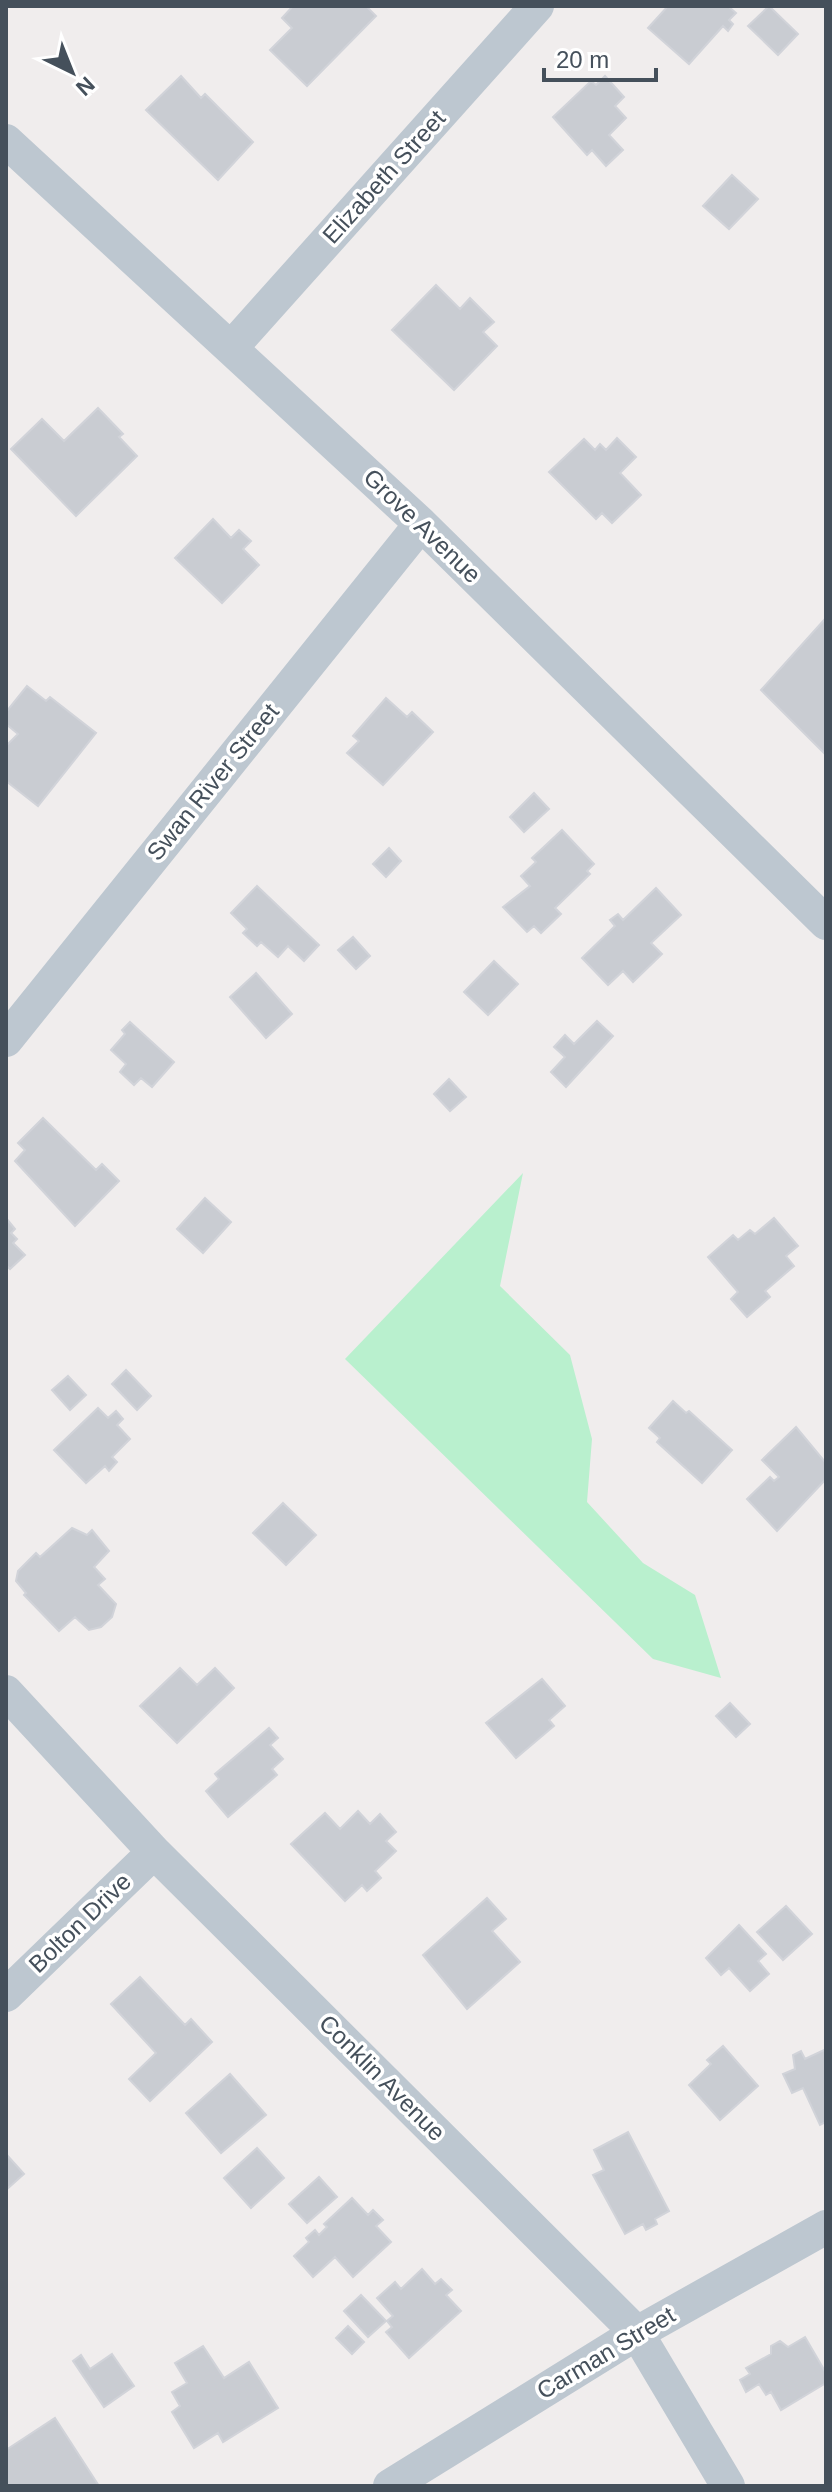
<svg xmlns="http://www.w3.org/2000/svg" width="832" height="2492" viewBox="0 0 832 2492" font-family="Helvetica,sans-serif">
  <style>
    .green { fill: #b9f0ce }
    .building { fill: #c9ccd2; stroke: #d1d3d9; stroke-width: 2 }
    .lines { fill: none; stroke-linecap: round; stroke-linejoin: round }
    .street { stroke: #bdc7d0; stroke-width: 34 }
    .labels { text-anchor: middle; stroke-width: 7; stroke-linejoin: round; paint-order: stroke }
    .street-label { font-size: 24px; fill: #45505b; stroke: #fff }
  </style>
  <rect width="100%" height="100%" fill="#f0eded"/>
  <path class="green" d="M 523,1173 L 500,1286 L 570,1355 L 592,1439 L 587,1502 L 643,1563 L 695,1595 L 721,1678 L 653,1659 L 345,1359 Z"/>
  <path class="building" d="M 293,6 L 366,6 L 376,16 L 307,86 L 270,50 L 292,28 L 282,18 Z
    M 668,6 L 728,6 L 736,13 L 729,20 L 733,24 L 728,31 L 723,26 L 689,64 L 648,28 Z
    M 769,6 L 798,34 L 778,55 L 748,26 Z
    M 181,76 L 201,98 L 205,94 L 253,142 L 218,180 L 146,110 Z
    M 605,76 L 624,97 L 615,106 L 626,118 L 609,135 L 623,150 L 606,166 L 592,150 L 587,155 L 553,117 L 591,81 L 596,85 Z
    M 732,175 L 758,199 L 729,229 L 703,206 Z
    M 436,285 L 460,309 L 470,298 L 494,322 L 483,332 L 497,346 L 454,390 L 392,330 Z
    M 98,408 L 123,434 L 119,437 L 137,456 L 76,516 L 11,449 L 42,419 L 64,441 Z
    M 617,438 L 636,457 L 620,473 L 641,495 L 612,523 L 602,513 L 596,519 L 549,472 L 584,439 L 595,450 L 600,444 L 606,450 Z
    M 213,519 L 231,538 L 239,530 L 251,541 L 243,549 L 259,565 L 222,603 L 175,558 Z
    M 824,620 L 826,622 L 826,755 L 761,690 Z
    M 27,686 L 46,701 L 50,697 L 96,733 L 38,806 L 6,781 L 6,746 L 18,734 L 6,724 L 6,712 Z
    M 386,698 L 407,717 L 412,712 L 433,732 L 383,785 L 347,753 L 359,741 L 353,736 Z
    M 534,793 L 549,809 L 524,832 L 510,817 Z
    M 562,830 L 594,864 L 587,871 L 590,874 L 555,908 L 561,914 L 541,933 L 534,926 L 527,932 L 503,907 L 530,886 L 521,876 L 536,862 L 532,858 Z
    M 389,848 L 401,861 L 386,877 L 373,864 Z
    M 257,886 L 319,945 L 304,961 L 288,946 L 278,957 L 261,942 L 257,946 L 243,933 L 247,929 L 231,913 Z
    M 656,888 L 681,915 L 651,943 L 662,954 L 633,982 L 623,971 L 608,985 L 582,958 L 615,926 L 610,920 L 618,914 L 623,920 Z
    M 353,937 L 370,956 L 356,969 L 338,950 Z
    M 494,961 L 518,984 L 488,1015 L 464,992 Z
    M 256,973 L 292,1014 L 266,1038 L 230,997 Z
    M 597,1021 L 613,1036 L 566,1087 L 551,1072 L 565,1057 L 554,1047 L 565,1035 L 574,1044 Z
    M 130,1022 L 174,1062 L 152,1087 L 141,1078 L 134,1085 L 120,1072 L 126,1064 L 111,1050 L 125,1034 L 122,1030 Z
    M 449,1079 L 466,1097 L 450,1111 L 434,1094 Z
    M 43,1118 L 96,1170 L 102,1164 L 119,1181 L 75,1226 L 15,1161 L 25,1150 L 18,1143 Z
    M 205,1198 L 231,1222 L 203,1253 L 177,1229 Z
    M 6,1218 L 15,1229 L 11,1233 L 17,1239 L 13,1243 L 25,1255 L 10,1269 L 6,1265 Z
    M 774,1218 L 798,1246 L 786,1256 L 794,1266 L 765,1291 L 770,1297 L 747,1317 L 731,1299 L 738,1292 L 708,1257 L 733,1235 L 738,1240 L 750,1230 L 755,1234 Z
    M 126,1370 L 151,1396 L 137,1410 L 112,1384 Z
    M 68,1376 L 86,1395 L 70,1410 L 52,1390 Z
    M 673,1401 L 686,1413 L 689,1411 L 732,1450 L 702,1483 L 657,1442 L 660,1438 L 649,1428 Z
    M 98,1408 L 108,1418 L 116,1411 L 123,1419 L 117,1425 L 130,1439 L 112,1457 L 117,1462 L 109,1471 L 105,1466 L 86,1483 L 54,1450 Z
    M 796,1427 L 826,1463 L 826,1479 L 777,1531 L 747,1499 L 770,1477 L 774,1481 L 779,1477 L 762,1460 Z
    M 283,1503 L 316,1535 L 286,1565 L 253,1533 Z
    M 72,1528 L 87,1535 L 92,1530 L 109,1551 L 94,1567 L 105,1579 L 98,1585 L 116,1604 L 112,1617 L 101,1627 L 89,1630 L 75,1617 L 59,1631 L 24,1595 L 26,1593 L 16,1581 L 18,1571 L 36,1553 L 40,1557 Z
    M 180,1668 L 197,1685 L 215,1668 L 234,1688 L 177,1743 L 140,1706 Z
    M 542,1679 L 565,1706 L 549,1720 L 554,1726 L 516,1758 L 486,1723 Z
    M 730,1703 L 750,1724 L 736,1737 L 716,1716 Z
    M 269,1728 L 278,1738 L 270,1745 L 283,1759 L 272,1769 L 277,1775 L 228,1817 L 206,1791 L 219,1779 L 215,1774 Z
    M 358,1811 L 370,1824 L 380,1814 L 396,1832 L 386,1841 L 396,1851 L 375,1871 L 381,1878 L 367,1891 L 362,1885 L 345,1901 L 291,1844 L 325,1813 L 340,1829 Z
    M 487,1898 L 506,1919 L 492,1931 L 520,1962 L 467,2009 L 423,1955 Z
    M 786,1906 L 812,1934 L 783,1960 L 757,1932 Z
    M 739,1925 L 766,1954 L 758,1961 L 769,1974 L 750,1991 L 729,1968 L 721,1975 L 706,1958 Z
    M 140,1977 L 185,2025 L 191,2019 L 212,2042 L 150,2101 L 129,2079 L 156,2053 L 111,2004 Z
    M 723,2046 L 758,2086 L 720,2120 L 689,2085 L 711,2064 L 707,2060 Z
    M 826,2049 L 826,2122 L 820,2125 L 803,2088 L 792,2093 L 783,2074 L 795,2069 L 793,2055 L 801,2051 L 805,2059 Z
    M 230,2074 L 266,2115 L 221,2153 L 186,2113 Z
    M 628,2132 L 669,2211 L 655,2219 L 657,2224 L 646,2230 L 643,2224 L 625,2234 L 593,2175 L 604,2170 L 594,2150 Z
    M 257,2148 L 284,2178 L 251,2208 L 224,2178 Z
    M 6,2154 L 24,2174 L 6,2190 Z
    M 319,2177 L 337,2197 L 307,2223 L 289,2204 Z
    M 352,2198 L 368,2215 L 373,2210 L 383,2220 L 376,2226 L 391,2242 L 353,2277 L 335,2257 L 313,2277 L 294,2256 L 309,2242 L 306,2238 L 315,2230 L 319,2235 L 327,2227 L 324,2224 Z
    M 422,2269 L 435,2284 L 441,2279 L 452,2290 L 446,2295 L 461,2311 L 409,2358 L 386,2332 L 392,2327 L 387,2321 L 393,2316 L 377,2298 L 395,2282 L 401,2289 Z
    M 361,2295 L 386,2321 L 368,2337 L 344,2311 Z
    M 348,2326 L 364,2342 L 352,2354 L 336,2338 Z
    M 805,2337 L 826,2373 L 826,2383 L 781,2410 L 771,2392 L 766,2395 L 759,2384 L 746,2392 L 740,2380 L 750,2374 L 746,2368 L 771,2354 L 771,2346 L 780,2341 L 788,2347 Z
    M 203,2346 L 224,2378 L 249,2362 L 278,2408 L 223,2442 L 218,2433 L 194,2448 L 172,2412 L 180,2406 L 172,2392 L 187,2383 L 175,2363 Z
    M 112,2354 L 134,2386 L 104,2407 L 73,2361 L 81,2355 L 90,2369 Z
    M 55,2418 L 99,2486 L 6,2486 L 6,2450 Z"/>
  <g class="lines">
    <path class="street" d="M 6,141 L 421,524 L 826,923
      M 231,348 L 537,6
      M 6,1040 L 421,524
      M 6,1692 L 154,1852 L 637,2333 L 728,2486
      M 6,1995 L 154,1852
      M 390,2486 L 637,2333 L 826,2227"/>
  </g>
  <g class="labels">
    <g class="street-label">
      <text transform="translate(384 177) rotate(-48)" y="8">Elizabeth Street</text>
      <text transform="translate(422 526) rotate(44)" y="8">Grove Avenue</text>
      <text transform="translate(213 782) rotate(-51)" y="8">Swan River Street</text>
      <text transform="translate(80 1923) rotate(-44)" y="8">Bolton Drive</text>
      <text transform="translate(382 2078) rotate(45)" y="8">Conklin Avenue</text>
      <text transform="translate(606 2353) rotate(-31)" y="8">Carman Street</text>
    </g>
  </g>
  <rect width="832" height="2492" fill="none" stroke="#45505b" stroke-width="16"/>
  <g transform="translate(72 72) rotate(137)" stroke="#ffffff" stroke-width="6" paint-order="stroke">
  <path d="M0-6L14 30L0 20L-14 30Z" fill="#45505b"/>
  <text y="-12" font-size="22" font-weight="bold" text-anchor="middle" fill="#45505b">N</text>
  </g>
  <path d="M544 68v12h112v-12" fill="none" stroke="#45505b" stroke-width="4"/>
  <text x="556" y="68" font-size="24" fill="#45505b" stroke="#ffffff" stroke-width="6" paint-order="stroke">20 m</text>
</svg>
